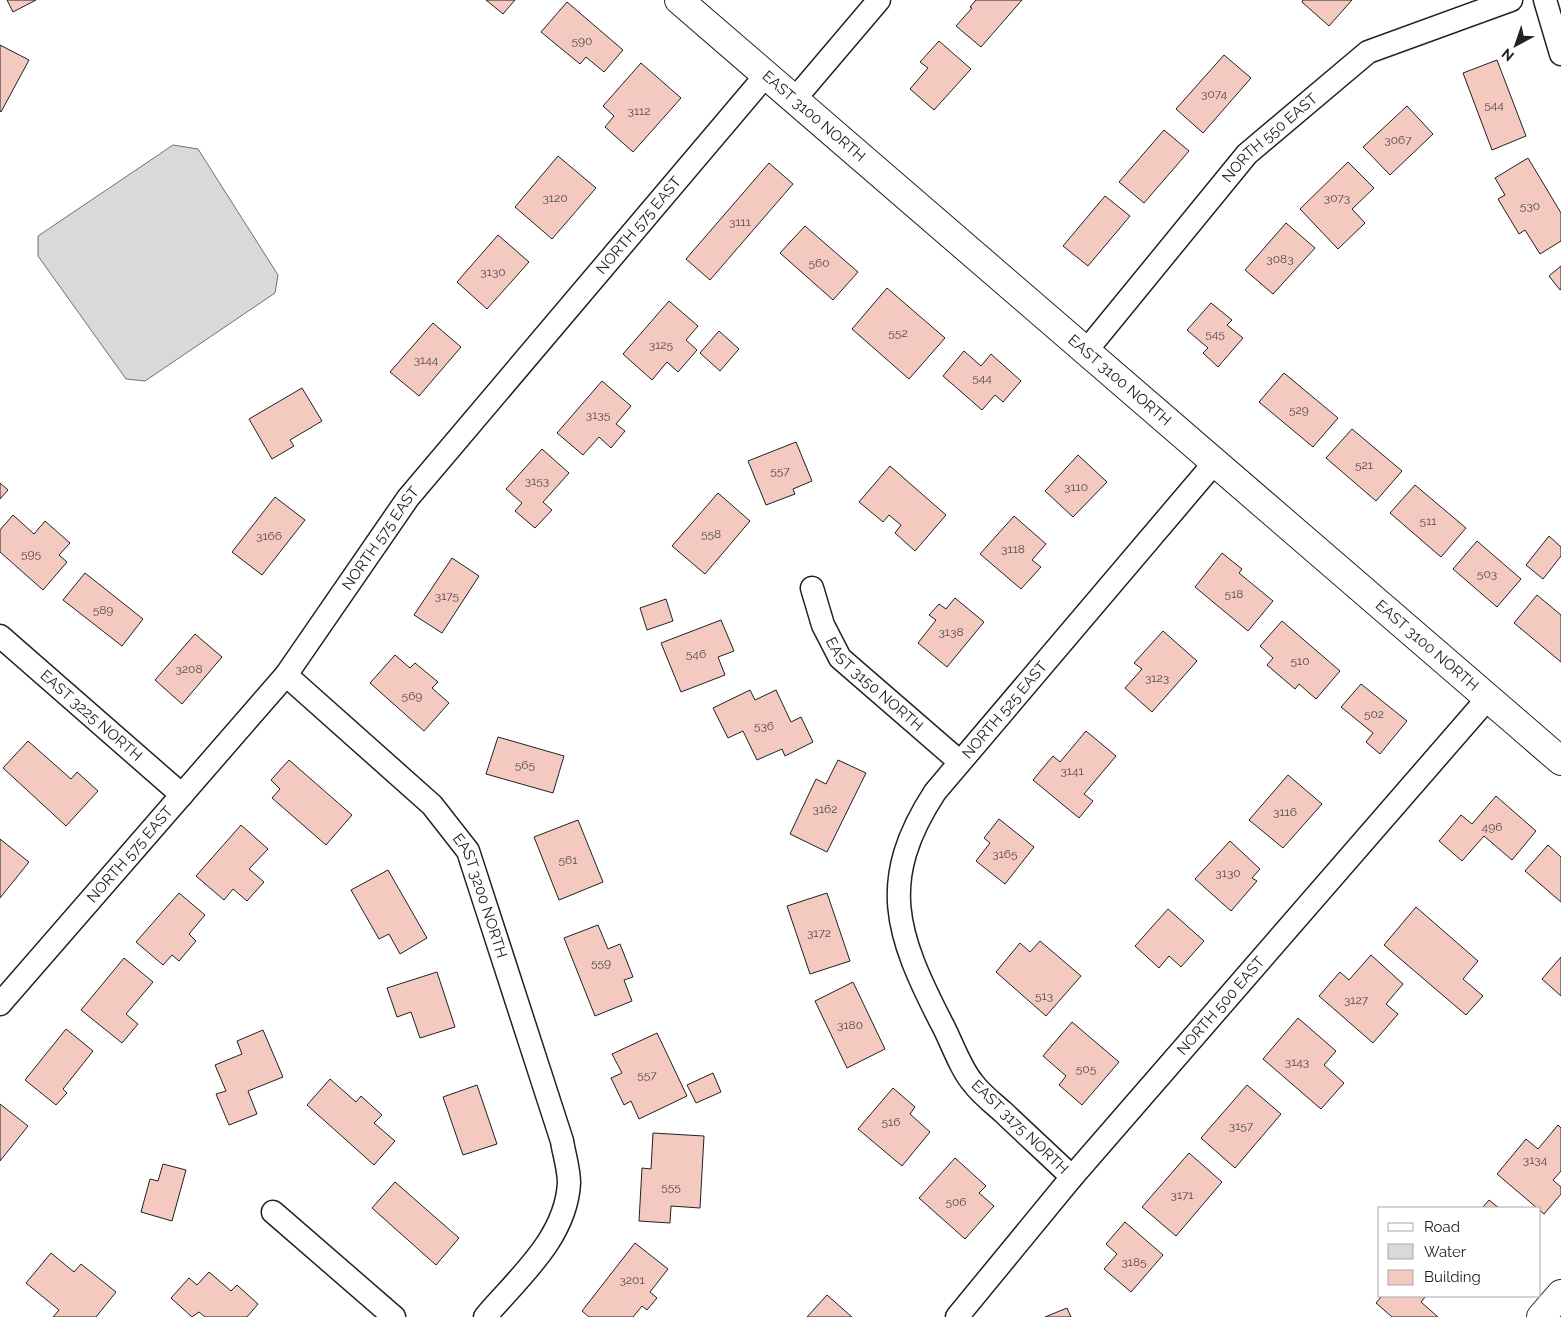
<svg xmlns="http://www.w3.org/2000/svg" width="1561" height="1317" viewBox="0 0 1561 1317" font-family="Raleway,sans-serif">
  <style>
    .water { fill: #d9d9d9; stroke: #6f6f6f }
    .building { fill: #f3c9c0; stroke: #222 }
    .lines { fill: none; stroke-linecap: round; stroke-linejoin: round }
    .street-casing { stroke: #222; stroke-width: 25 }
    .secondary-casing { stroke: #222; stroke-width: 30 }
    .street { stroke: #fff; stroke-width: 22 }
    .secondary { stroke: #fff; stroke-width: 28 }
    .labels { text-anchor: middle; stroke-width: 4; stroke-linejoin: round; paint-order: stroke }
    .number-label { font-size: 12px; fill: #564c4a }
    .street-label { font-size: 15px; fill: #222; stroke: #fff }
  </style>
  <rect width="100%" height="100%" fill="#fff"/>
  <path class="water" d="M 173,145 L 198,149 L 278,275 L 275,293 L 145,381 L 126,379 L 38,256 L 38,236 Z"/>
  <path class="building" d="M 7,0 L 36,0 L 13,12 Z
    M 486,0 L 515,0 L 503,14 Z
    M 976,0 L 1022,0 L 981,47 L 956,26 L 972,8 L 970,7 Z
    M 1303,0 L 1352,0 L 1329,26 L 1302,2 Z
    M 567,2 L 623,50 L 604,72 L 586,57 L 580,64 L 541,32 Z
    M 939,41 L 971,69 L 934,110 L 910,89 L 928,68 L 920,62 Z
    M 0,45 L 29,60 L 1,112 L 0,111 Z
    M 1224,55 L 1251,78 L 1203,133 L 1176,109 Z
    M 1497,60 L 1526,136 L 1492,150 L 1463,73 Z
    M 641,63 L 681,98 L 633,152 L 605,127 L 614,116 L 603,106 Z
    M 1407,106 L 1433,134 L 1390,175 L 1363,147 Z
    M 1164,130 L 1189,151 L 1144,203 L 1119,182 Z
    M 558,156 L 596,188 L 552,239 L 515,207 Z
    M 1528,158 L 1561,213 L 1561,241 L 1540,254 L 1525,230 L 1519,234 L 1498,199 L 1505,195 L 1495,178 Z
    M 1348,162 L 1374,188 L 1352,209 L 1365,223 L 1338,249 L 1300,209 Z
    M 769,163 L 793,184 L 710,280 L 686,259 Z
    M 1105,196 L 1130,216 L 1088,266 L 1063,246 Z
    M 1286,223 L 1315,248 L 1273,294 L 1245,270 Z
    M 805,226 L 858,272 L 833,300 L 780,253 Z
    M 498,235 L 529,262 L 487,309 L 457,282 Z
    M 1561,266 L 1561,289 L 1560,290 L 1549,276 Z
    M 887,288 L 945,338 L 909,379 L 852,329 Z
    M 669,301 L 698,326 L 686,340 L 697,350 L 678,372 L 667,362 L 652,380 L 623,354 Z
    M 1211,303 L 1232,320 L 1227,325 L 1243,338 L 1218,367 L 1203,353 L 1208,348 L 1187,330 Z
    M 433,323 L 461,347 L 419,396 L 390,372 Z
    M 719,331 L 739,349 L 720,371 L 700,353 Z
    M 964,351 L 981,366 L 991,354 L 1021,381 L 1003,402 L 995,395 L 982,410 L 943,376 Z
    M 1284,373 L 1338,418 L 1313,447 L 1259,402 Z
    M 602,381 L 631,406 L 616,424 L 625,431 L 611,448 L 599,437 L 583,455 L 557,433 Z
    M 302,388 L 322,421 L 290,440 L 294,446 L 272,459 L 249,419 Z
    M 1352,429 L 1402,471 L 1376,501 L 1326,458 Z
    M 796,442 L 812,481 L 793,489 L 795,494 L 766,505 L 748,461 Z
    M 542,449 L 569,473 L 543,502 L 552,510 L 535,528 L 515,511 L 522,503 L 506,489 Z
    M 1078,455 L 1107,482 L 1073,517 L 1045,491 Z
    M 890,466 L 946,515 L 915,551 L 895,533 L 901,525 L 889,515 L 883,522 L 859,502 Z
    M 0,483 L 8,490 L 0,499 Z
    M 1415,485 L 1466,528 L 1441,557 L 1390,513 Z
    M 718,493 L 750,521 L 705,574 L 672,546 Z
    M 275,497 L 305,520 L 262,575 L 232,552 Z
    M 13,515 L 34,534 L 45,521 L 70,543 L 59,555 L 67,562 L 43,590 L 0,552 L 0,530 Z
    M 1014,516 L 1046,544 L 1032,560 L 1041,567 L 1021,589 L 980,554 Z
    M 1549,536 L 1561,547 L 1561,556 L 1543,579 L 1526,565 Z
    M 1477,541 L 1521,579 L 1497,607 L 1453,569 Z
    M 1222,553 L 1242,569 L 1239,573 L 1273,601 L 1248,631 L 1195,587 Z
    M 452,558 L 479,576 L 442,633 L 414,615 Z
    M 85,573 L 143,619 L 122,646 L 63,600 Z
    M 1537,595 L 1561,615 L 1561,662 L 1514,623 Z
    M 955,598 L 984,622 L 947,667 L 918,643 L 936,620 L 929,615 L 939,604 L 946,609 Z
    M 666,599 L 673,621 L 647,630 L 640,608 Z
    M 721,620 L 734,651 L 718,657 L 725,675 L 681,692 L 661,643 Z
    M 1282,621 L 1340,671 L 1316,699 L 1299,684 L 1295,689 L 1267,665 L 1273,658 L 1260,646 Z
    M 1163,631 L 1197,661 L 1152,712 L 1125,688 L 1142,669 L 1134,663 Z
    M 195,634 L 222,657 L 182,704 L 155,680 Z
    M 395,655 L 410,668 L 415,663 L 438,682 L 432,688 L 449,703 L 424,731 L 370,683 Z
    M 1361,684 L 1407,721 L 1380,754 L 1366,742 L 1373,733 L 1341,707 Z
    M 750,690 L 755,700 L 776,690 L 791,722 L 801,717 L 813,742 L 785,756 L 782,749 L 757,760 L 743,731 L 728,738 L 713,708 Z
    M 1086,731 L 1116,756 L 1084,794 L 1093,801 L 1079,818 L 1033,780 L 1053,756 L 1060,762 Z
    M 498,737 L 564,756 L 553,793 L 486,774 Z
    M 28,741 L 71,779 L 77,772 L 98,791 L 66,826 L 3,768 Z
    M 289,760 L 352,815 L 326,845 L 272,798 L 280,789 L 271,780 Z
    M 838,760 L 866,773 L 827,852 L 790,834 L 816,779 L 826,784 Z
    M 1288,775 L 1322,804 L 1283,848 L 1249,820 Z
    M 1496,796 L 1536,831 L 1512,860 L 1484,836 L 1462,861 L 1439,841 L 1461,815 L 1472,824 Z
    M 999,819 L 1034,847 L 1005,884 L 976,861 L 990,843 L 984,838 Z
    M 578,820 L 603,882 L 559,900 L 534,837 Z
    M 241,825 L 268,849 L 249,869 L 264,882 L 247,901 L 233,889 L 224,900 L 196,876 Z
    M 0,839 L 29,862 L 0,898 Z
    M 1230,841 L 1260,869 L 1252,878 L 1257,881 L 1231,911 L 1195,879 Z
    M 1548,845 L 1561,857 L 1561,902 L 1525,871 Z
    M 388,870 L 427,938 L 400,954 L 389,934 L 379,939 L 351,890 Z
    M 179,893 L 205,915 L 189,934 L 196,941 L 179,961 L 172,955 L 163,965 L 136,942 Z
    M 827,893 L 850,961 L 810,974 L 787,906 Z
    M 1416,907 L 1478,961 L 1463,979 L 1483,996 L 1466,1015 L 1384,945 Z
    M 1168,909 L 1204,941 L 1181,967 L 1169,956 L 1159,968 L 1135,946 Z
    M 598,925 L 608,949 L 620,944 L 633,977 L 624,980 L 632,1001 L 595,1016 L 564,938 Z
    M 1040,941 L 1081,976 L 1046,1016 L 996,972 L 1020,943 L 1030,952 Z
    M 1371,955 L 1403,984 L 1386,1004 L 1398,1014 L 1373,1043 L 1319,996 L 1340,972 L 1349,980 Z
    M 1561,957 L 1561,996 L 1542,979 Z
    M 124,958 L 153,982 L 126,1014 L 138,1024 L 122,1043 L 81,1010 Z
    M 437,972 L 455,1027 L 420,1038 L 411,1012 L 397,1017 L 387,988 Z
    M 853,982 L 885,1049 L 847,1068 L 815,1001 Z
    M 1298,1018 L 1336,1051 L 1324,1065 L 1344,1083 L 1321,1109 L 1263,1059 Z
    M 1072,1022 L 1119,1062 L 1082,1105 L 1059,1085 L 1066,1076 L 1043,1056 Z
    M 66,1029 L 93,1051 L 63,1089 L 67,1093 L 56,1105 L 25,1080 Z
    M 263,1030 L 283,1077 L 248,1091 L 257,1114 L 229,1125 L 216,1094 L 226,1091 L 215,1065 L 242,1054 L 237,1041 Z
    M 657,1033 L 687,1096 L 639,1119 L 631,1101 L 624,1105 L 611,1078 L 622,1073 L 612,1054 Z
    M 713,1073 L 721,1092 L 696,1103 L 687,1085 Z
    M 330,1079 L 356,1102 L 361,1096 L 382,1115 L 374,1123 L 395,1141 L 374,1165 L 307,1105 Z
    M 477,1085 L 497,1144 L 463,1155 L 443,1097 Z
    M 1247,1085 L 1281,1114 L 1235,1168 L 1201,1138 Z
    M 893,1088 L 915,1107 L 910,1114 L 930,1132 L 902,1166 L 858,1129 Z
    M 0,1104 L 28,1126 L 0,1161 Z
    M 1558,1125 L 1561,1128 L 1561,1171 L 1553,1180 L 1561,1187 L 1561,1194 L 1544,1214 L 1497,1174 L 1526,1139 L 1538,1149 Z
    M 653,1133 L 704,1136 L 700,1208 L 671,1206 L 670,1223 L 639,1221 L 642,1168 L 651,1169 Z
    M 1189,1153 L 1222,1182 L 1176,1236 L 1142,1207 Z
    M 955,1158 L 986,1186 L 979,1193 L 994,1206 L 965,1239 L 919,1198 Z
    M 163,1164 L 186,1170 L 172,1221 L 141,1212 L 150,1179 L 158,1181 Z
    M 395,1182 L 459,1238 L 436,1265 L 372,1208 Z
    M 1489,1200 L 1499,1208 L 1482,1208 Z
    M 1125,1222 L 1163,1255 L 1131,1292 L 1104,1269 L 1117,1254 L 1106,1244 Z
    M 635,1243 L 668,1269 L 650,1292 L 657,1298 L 647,1310 L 642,1306 L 633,1317 L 589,1317 L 582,1311 Z
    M 51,1253 L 74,1272 L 81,1264 L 116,1292 L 96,1317 L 53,1317 L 59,1310 L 26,1283 Z
    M 209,1272 L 231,1291 L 237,1285 L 258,1304 L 247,1317 L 205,1317 L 199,1312 L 192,1317 L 171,1298 L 189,1278 L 197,1285 Z
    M 827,1295 L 852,1317 L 807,1317 Z
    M 1382,1296 L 1426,1296 L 1421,1302 L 1438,1317 L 1392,1317 L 1376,1303 Z
    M 1067,1308 L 1071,1317 L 1045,1317 Z"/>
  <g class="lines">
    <defs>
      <g id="street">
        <path d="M 1545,0 L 1561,54"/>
        <path d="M 794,100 L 879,0"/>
        <path id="s1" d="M 1086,351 L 1247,154 L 1368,52 L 1511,0"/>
        <path id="s2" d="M 812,588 L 823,625 L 840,658 L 960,762"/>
        <path id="s3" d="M 0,636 L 182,795"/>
        <path id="s4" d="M 286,675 L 432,805 L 468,851 L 562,1141 C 564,1154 569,1169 569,1183 C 566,1238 519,1277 485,1317"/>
        <path id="s5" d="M 0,1004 L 286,675 L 408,498 L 766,75"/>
        <path id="s6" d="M 1072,1177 C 1049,1155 1026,1134 1003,1112 C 993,1103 981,1094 973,1083 C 960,1068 951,1040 941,1022 C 896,934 877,881 935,792 L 1215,462"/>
        <path d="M 273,1212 L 394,1317"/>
        <path id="s7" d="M 957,1317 L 1072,1177 L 1488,698"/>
      </g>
      <g id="secondary">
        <path id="s8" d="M 679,0 L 1561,761"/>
        <path d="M 1541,1317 L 1561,1294"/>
      </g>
    </defs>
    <use href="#street" class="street-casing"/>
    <use href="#secondary" class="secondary-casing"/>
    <use href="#street" class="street"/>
    <use href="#secondary" class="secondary"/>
  </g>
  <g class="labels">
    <g class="number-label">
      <text x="582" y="45">590</text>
      <text x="1214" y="98">3074</text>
      <text x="1494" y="109">544</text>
      <text x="639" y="115">3112</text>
      <text x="1398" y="144">3067</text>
      <text x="555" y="202">3120</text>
      <text x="1337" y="202">3073</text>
      <text x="1530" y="210">530</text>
      <text x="740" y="226">3111</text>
      <text x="1280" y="263">3083</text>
      <text x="819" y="267">560</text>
      <text x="493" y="276">3130</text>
      <text x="898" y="337">552</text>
      <text x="1215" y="338">545</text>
      <text x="661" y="349">3125</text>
      <text x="426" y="364">3144</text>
      <text x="982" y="382">544</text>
      <text x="1299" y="414">529</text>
      <text x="598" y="419">3135</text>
      <text x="1364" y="469">521</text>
      <text x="780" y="475">557</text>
      <text x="537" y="485">3153</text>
      <text x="1076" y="491">3110</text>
      <text x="1428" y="525">511</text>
      <text x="711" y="538">558</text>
      <text x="269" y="540">3166</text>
      <text x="1013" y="553">3118</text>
      <text x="31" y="558">595</text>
      <text x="1487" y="578">503</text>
      <text x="1234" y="598">518</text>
      <text x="447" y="600">3175</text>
      <text x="103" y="614">589</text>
      <text x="951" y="636">3138</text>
      <text x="696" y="658">546</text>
      <text x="1300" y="665">510</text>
      <text x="189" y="673">3208</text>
      <text x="1157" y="682">3123</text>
      <text x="412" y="700">569</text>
      <text x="1374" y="718">502</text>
      <text x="764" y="730">536</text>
      <text x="525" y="769">565</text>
      <text x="1072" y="775">3141</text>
      <text x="825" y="813">3162</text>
      <text x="1285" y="816">3116</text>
      <text x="1492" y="831">496</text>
      <text x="1005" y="858">3165</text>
      <text x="568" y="864">561</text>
      <text x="1228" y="877">3130</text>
      <text x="819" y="937">3172</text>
      <text x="601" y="967">559</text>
      <text x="1044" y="1000">513</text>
      <text x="1356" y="1004">3127</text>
      <text x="850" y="1029">3180</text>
      <text x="1297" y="1066">3143</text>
      <text x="1086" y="1073">505</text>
      <text x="647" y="1079">557</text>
      <text x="891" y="1126">516</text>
      <text x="1241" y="1130">3157</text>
      <text x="1535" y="1164">3134</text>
      <text x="671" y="1191">555</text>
      <text x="1182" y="1199">3171</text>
      <text x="956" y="1206">506</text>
      <text x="1134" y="1266">3185</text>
      <text x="632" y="1284">3201</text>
    </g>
    <g class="street-label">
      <text dy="5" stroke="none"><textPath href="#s8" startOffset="178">EAST 3100 NORTH</textPath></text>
      <text dy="5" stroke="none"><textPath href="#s1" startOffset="282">NORTH 550 EAST</textPath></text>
      <text dy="5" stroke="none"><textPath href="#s5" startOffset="1008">NORTH 575 EAST</textPath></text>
      <text dy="5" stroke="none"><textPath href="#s8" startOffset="582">EAST 3100 NORTH</textPath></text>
      <text dy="5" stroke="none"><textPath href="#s5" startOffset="602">NORTH 575 EAST</textPath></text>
      <text dy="5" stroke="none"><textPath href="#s8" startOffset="988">EAST 3100 NORTH</textPath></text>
      <text dy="5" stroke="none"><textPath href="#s2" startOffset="118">EAST 3150 NORTH</textPath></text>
      <text dy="5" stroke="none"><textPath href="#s6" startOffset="559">NORTH 525 EAST</textPath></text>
      <text dy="5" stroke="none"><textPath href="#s3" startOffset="121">EAST 3225 NORTH</textPath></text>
      <text dy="5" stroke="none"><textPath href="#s5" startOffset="198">NORTH 575 EAST</textPath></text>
      <text dy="5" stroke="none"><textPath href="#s4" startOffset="300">EAST 3200 NORTH</textPath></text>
      <text dy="5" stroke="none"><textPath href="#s7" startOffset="408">NORTH 500 EAST</textPath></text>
      <text transform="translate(1020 1127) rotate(44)" y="5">EAST 3175 NORTH</text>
    </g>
  </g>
  <rect x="1378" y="1207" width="162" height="90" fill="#ffffff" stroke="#a7a7a7"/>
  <rect x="1388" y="1223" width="25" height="8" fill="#ffffff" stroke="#a7a7a7"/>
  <text x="1424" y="1232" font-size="15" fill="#222222">Road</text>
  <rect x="1388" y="1244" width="25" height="15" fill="#d9d9d9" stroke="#a7a7a7"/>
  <text x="1424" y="1257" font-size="15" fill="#222222">Water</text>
  <rect x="1388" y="1270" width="25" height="15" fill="#f3c9c0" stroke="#a7a7a7"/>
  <text x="1424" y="1282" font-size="15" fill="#222222">Building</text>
  <g transform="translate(1516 45) rotate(220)" stroke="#ffffff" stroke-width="4" paint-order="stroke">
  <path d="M0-4L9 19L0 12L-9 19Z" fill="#222222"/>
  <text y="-8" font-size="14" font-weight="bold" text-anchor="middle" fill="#222222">N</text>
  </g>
</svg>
